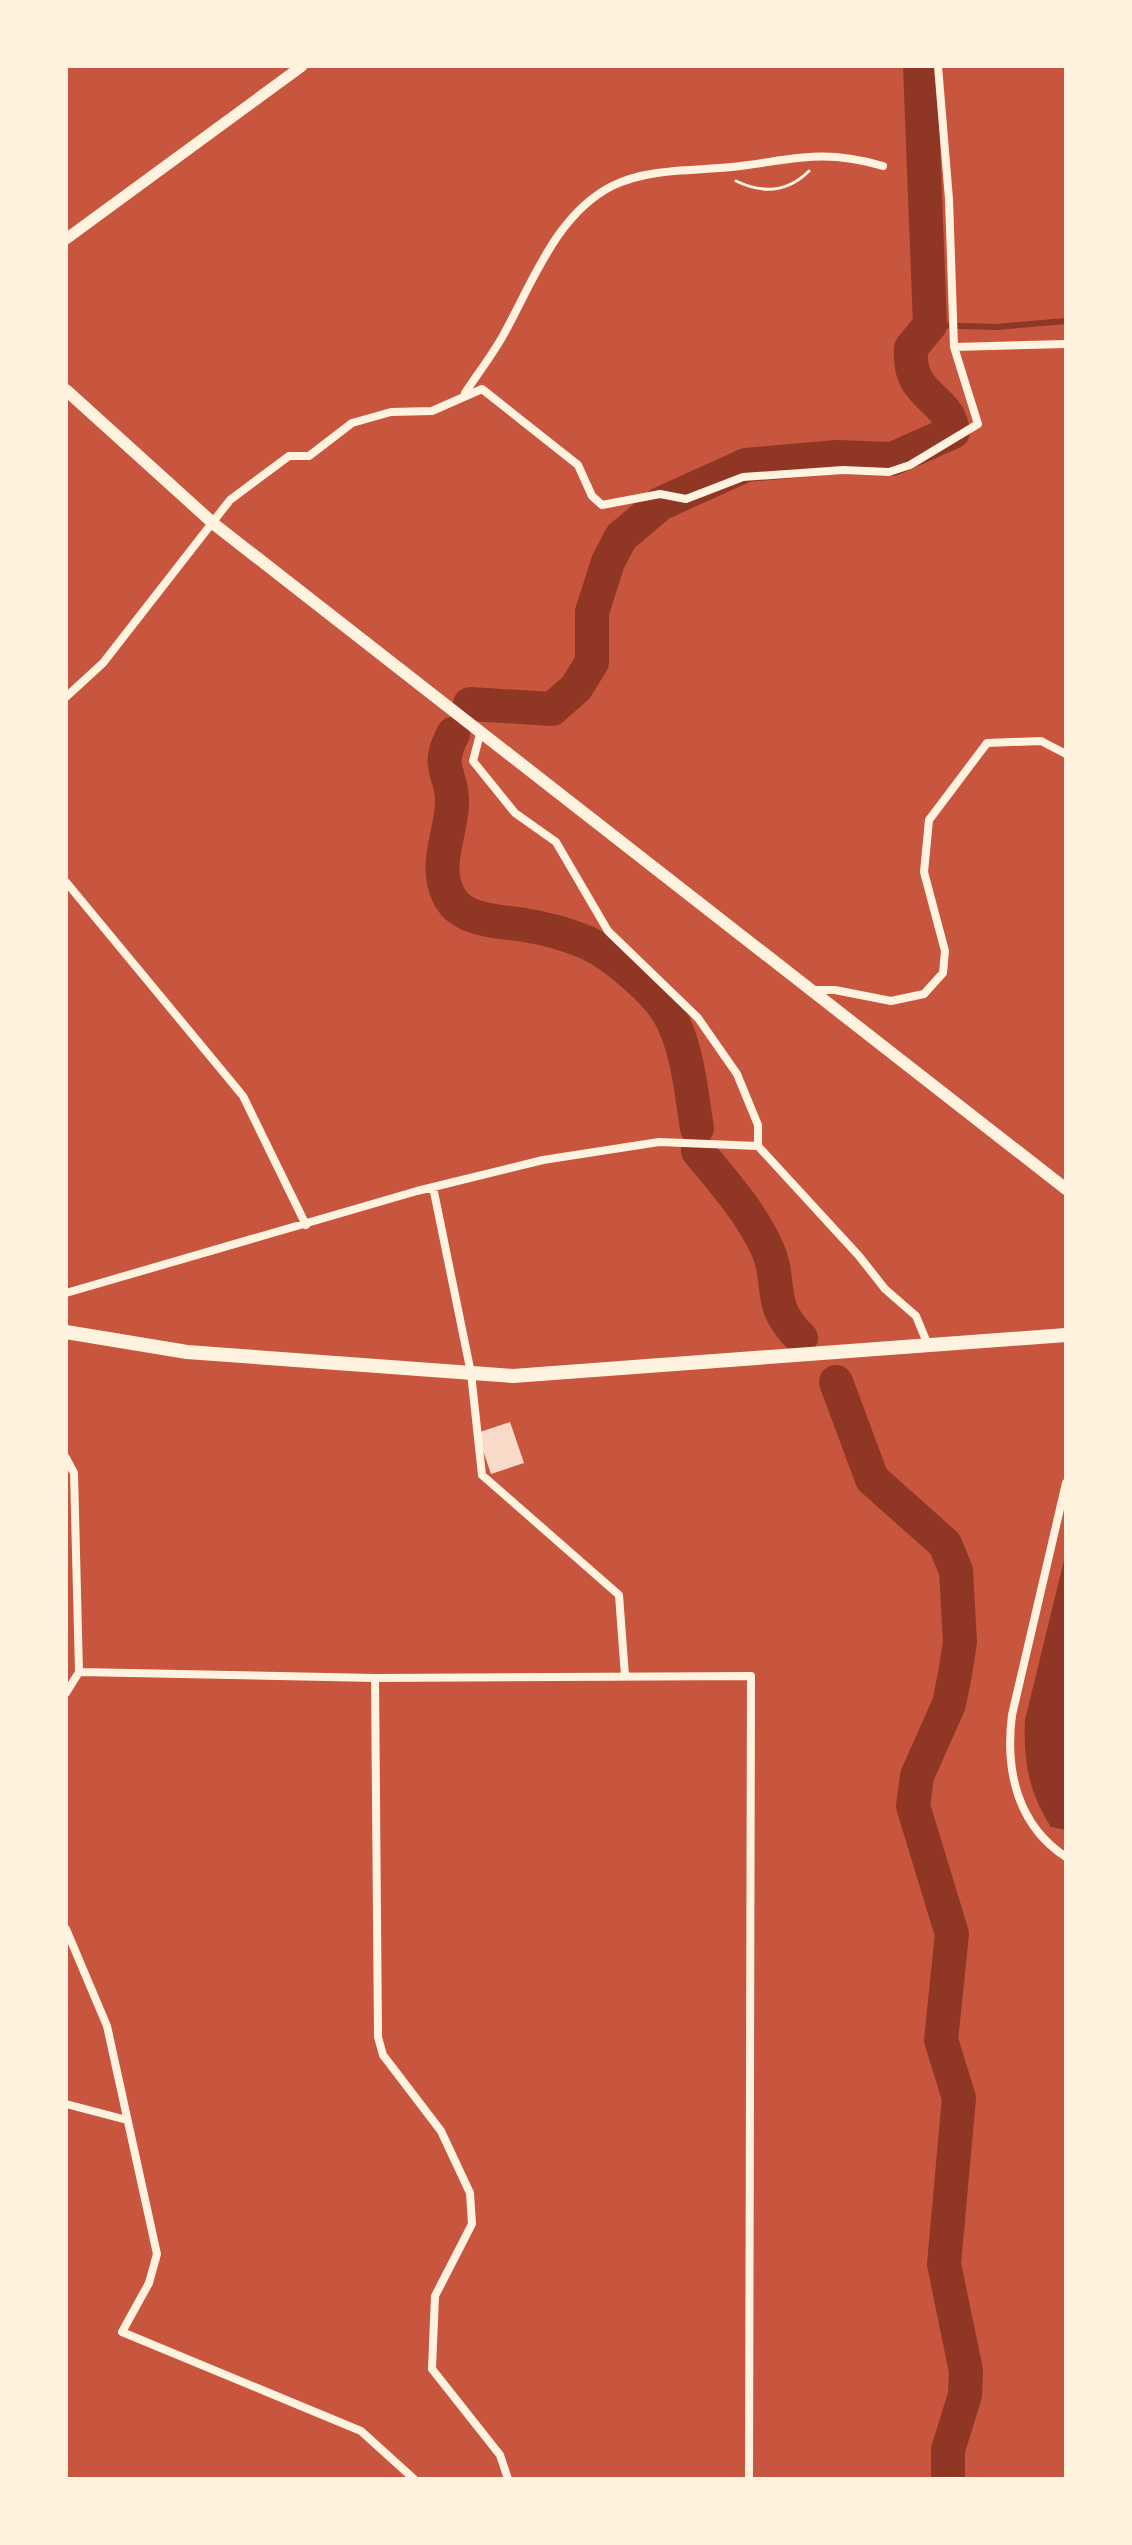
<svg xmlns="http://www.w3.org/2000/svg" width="1132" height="2545" viewBox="0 0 1132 2545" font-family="'Sofia Sans Condensed',sans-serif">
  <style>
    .water { fill: #8f3625 }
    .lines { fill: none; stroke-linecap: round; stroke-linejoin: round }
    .stream { stroke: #8f3625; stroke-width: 6 }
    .river { stroke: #8f3625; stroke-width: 34 }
    .building { fill: #f7dbc8 }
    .path { stroke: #fff3e0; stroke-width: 3 }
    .minor { stroke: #fff3e0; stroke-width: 8 }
    .tertiary { stroke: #fff3e0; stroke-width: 11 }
    .secondary { stroke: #fff3e0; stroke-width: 12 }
    .trunk { stroke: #fff3e0; stroke-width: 14 }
  </style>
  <rect width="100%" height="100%" fill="#c8553d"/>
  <path class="water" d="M 1066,1552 L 1066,1830 L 1051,1827 C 1029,1793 1023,1761 1025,1720 Z"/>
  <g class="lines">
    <path class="stream" d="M 930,325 L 996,327 L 1066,321"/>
    <path class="river" d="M 470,704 L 552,709 L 576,688 L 592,662 L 592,612 L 608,562 L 621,537 L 660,504 L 746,465 L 837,457 L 892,459 L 953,432 C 949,395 907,399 911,348 L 930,325 L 920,66
      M 453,734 C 434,771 453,771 452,804 C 451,834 434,864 448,894 C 460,922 499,921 524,925 C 544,928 569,935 588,943 C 613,955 657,991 670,1016 C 688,1049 691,1092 697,1128
      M 698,1151 C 723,1181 751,1213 767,1248 C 783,1282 765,1304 801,1338
      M 836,1382 L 872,1479 L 945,1544 L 956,1571 L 960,1642 L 955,1674 L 949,1704 L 917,1776 L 913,1806 L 952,1934 L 941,2040 L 959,2098 L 944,2264 L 966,2371 L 965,2395 L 948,2450 L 948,2479"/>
  </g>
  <path class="building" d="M 510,1422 L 524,1463 L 491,1474 L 477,1433 Z"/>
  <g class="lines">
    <path class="path" d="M 736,181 C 763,194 788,192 809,171"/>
    <path class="minor" d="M 954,347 L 1066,344
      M 465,393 C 478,373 494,353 505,332 C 533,281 557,214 612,186 C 648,168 693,171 732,167 C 794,160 820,148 883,166
      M 66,697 L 103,663 L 230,500 L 289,456 L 309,456 L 352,423 L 391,412 L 432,411 L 482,389 L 578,465 L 592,496 L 602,505 L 660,494 L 686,499 L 743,477 L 843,470 L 889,472 L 910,465 L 978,424 L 954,347 L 949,199 L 938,66
      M 480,734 L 473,761 L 515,813 L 556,842 L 608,931 L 698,1018 L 737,1074 L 758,1125 L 758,1146
      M 66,882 L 243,1096 L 306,1225
      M 811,990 L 835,990 L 891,1001 L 924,994 L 943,973 L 945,951 L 924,872 L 929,820 L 987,743 L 1041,741 L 1066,754
      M 433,1187 L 471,1373 L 482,1475 L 619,1595 L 625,1676
      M 66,1293 L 417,1191 L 543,1160 L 659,1142 L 758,1146 L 859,1256 L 885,1289 L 916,1316 L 928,1345
      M 66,1458 L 74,1473 L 79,1672 L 66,1693
      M 1066,1483 L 1012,1715 C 1005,1770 1017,1825 1066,1857
      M 79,1672 L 375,1678 L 751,1676 L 749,2479
      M 375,1678 L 378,2037 L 383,2055 L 441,2131 L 470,2193 L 472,2224 L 435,2296 L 432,2369 L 500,2455 L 508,2479
      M 66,1929 L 107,2026 L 157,2254 L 149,2283 L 122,2332 L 361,2431 L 414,2479
      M 66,2104 L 127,2120"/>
    <path class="tertiary" d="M 66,239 L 302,66"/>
    <path class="secondary" d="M 66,390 L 214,524 L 1066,1189"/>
    <path class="trunk" d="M 66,1332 L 187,1352 L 513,1376 L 1066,1335"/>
  </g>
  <rect width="1132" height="2545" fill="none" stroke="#fff3e0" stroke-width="136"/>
</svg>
